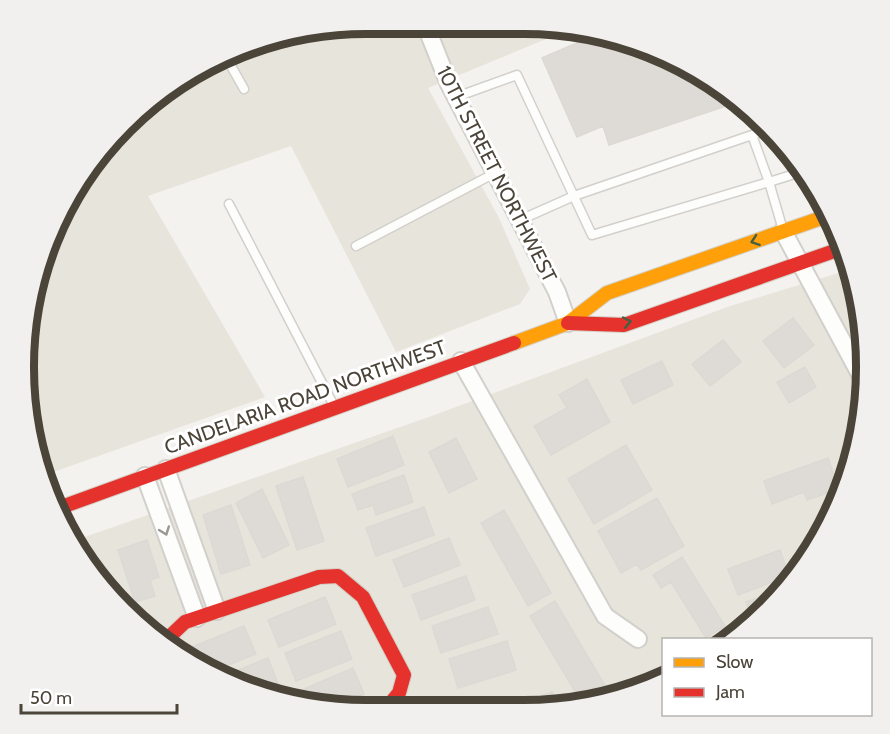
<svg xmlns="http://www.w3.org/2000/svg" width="890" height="734" viewBox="0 0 890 734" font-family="Cabin,sans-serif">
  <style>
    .residential { fill: #e7e4dc }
    .building { fill: #dedbd6; stroke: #dcd9d4; stroke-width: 1.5 }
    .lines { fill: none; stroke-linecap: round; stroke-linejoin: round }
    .lane-casing { stroke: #d2d0cb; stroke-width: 11 }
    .street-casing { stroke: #d2d0cb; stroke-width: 20 }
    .slow-casing { stroke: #d3cfc5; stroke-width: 16 }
    .jam-casing { stroke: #d3cfc5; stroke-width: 16 }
    .lane { stroke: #fdfdfc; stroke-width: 8 }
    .street { stroke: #fdfdfc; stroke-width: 16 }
    .slow { stroke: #ff9f0a; stroke-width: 14 }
    .jam { stroke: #e5322d; stroke-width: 14 }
    .oneway { stroke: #446040 }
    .oneway2 { stroke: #9b9791 }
    .labels { text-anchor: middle; stroke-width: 6; stroke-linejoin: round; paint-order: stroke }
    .street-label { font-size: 20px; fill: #4b4439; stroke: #fff }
    .rim { fill: none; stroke: #4b4439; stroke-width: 8 }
  </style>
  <rect width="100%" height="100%" fill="#f4f2ee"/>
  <path class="residential" d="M 367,24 L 546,25 L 568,30 L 428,88 L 499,218 L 530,289 L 520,304 L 396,352 L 291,146 L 148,196 L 265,397 L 45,475 L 31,434 L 25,345 L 42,257 L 82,177 L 141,109 L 196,70 L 279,36 Z
    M 845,271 L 865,345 L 848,478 L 781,593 L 720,639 L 664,640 L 663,678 L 545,709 L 345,709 L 279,698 L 215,674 L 141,625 L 76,540 L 426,418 L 730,306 Z"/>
  <path class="building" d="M 593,36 L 654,50 L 738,102 L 609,145 L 603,126 L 577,137 L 542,58 Z
    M 793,318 L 814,345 L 784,368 L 763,341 Z
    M 723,340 L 741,362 L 710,386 L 692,364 Z
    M 662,361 L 673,385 L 633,404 L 621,380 Z
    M 805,367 L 816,387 L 789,403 L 777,382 Z
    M 587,379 L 610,422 L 551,455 L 534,426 L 567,408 L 559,395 Z
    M 393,436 L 404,465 L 348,487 L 337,459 Z
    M 456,438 L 477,479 L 449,493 L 429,452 Z
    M 626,445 L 652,490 L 594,524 L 568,479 Z
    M 828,458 L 839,489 L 807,500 L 804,492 L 772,504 L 764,481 Z
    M 404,475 L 413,502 L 376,515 L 373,505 L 358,510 L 352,494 Z
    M 303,477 L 324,541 L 297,550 L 276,486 Z
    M 262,489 L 289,545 L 263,558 L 236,503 Z
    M 657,498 L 684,546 L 641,570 L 637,564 L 621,573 L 598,531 Z
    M 231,505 L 250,565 L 221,574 L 203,515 Z
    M 424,507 L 434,535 L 376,556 L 366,528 Z
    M 504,510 L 551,593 L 528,606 L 481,523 Z
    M 449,538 L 460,565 L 404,587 L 393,560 Z
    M 147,540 L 159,577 L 150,580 L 155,596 L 135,602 L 118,550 Z
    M 780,550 L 789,576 L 738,595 L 728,569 Z
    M 682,557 L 725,626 L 706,638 L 671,582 L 661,588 L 653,575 Z
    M 466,576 L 475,600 L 421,620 L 412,595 Z
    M 783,589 L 781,593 L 751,616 L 746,602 Z
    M 325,597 L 336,624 L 279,647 L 268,620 Z
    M 555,601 L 607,689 L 595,696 L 580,700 L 530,616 Z
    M 488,607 L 498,634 L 441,653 L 432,626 Z
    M 244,626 L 256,654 L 211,672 L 190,658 L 187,649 Z
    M 341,631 L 352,659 L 296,681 L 285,653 Z
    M 507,641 L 516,670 L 458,688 L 449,659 Z
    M 268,658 L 279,686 L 262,692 L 221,677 Z
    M 353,668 L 364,694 L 333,707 L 310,704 L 304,689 Z
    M 552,692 L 558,706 L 525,709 L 523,704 Z"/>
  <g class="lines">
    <defs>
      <path id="lane" d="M 226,57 L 244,89
        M 456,97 L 517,75 L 592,235 L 769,182 L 783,230
        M 752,135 L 766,131
        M 229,204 L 334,406
        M 520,220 L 574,196 L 752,135 L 769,182 L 798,173
        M 356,246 L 495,173"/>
      <path id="street" d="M 425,24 L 449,84 L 557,292 L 568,323
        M 783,231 L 861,376
        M 461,361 L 605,616 L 638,639
        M 166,469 L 217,611
        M 145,476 L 197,618"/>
      <path id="slow" d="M 514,343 L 568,323 L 607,293 L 830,215"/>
      <path id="jam" d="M 568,323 L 624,325 L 840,249
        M 56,509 L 514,343
        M 165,641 L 185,622 L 319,577 L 338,576 L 363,597 L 404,675 L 399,693 L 386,709"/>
    </defs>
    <use href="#lane" class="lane-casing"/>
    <use href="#street" class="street-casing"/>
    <use href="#slow" class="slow-casing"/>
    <use href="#jam" class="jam-casing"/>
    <use href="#lane" class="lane"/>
    <use href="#street" class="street"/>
    <use href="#slow" class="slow"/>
    <use href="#jam" class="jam"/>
  </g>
  <defs><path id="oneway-chevron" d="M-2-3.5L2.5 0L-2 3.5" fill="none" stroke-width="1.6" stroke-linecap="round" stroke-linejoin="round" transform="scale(1.5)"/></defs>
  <g class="oneway">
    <use href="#oneway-chevron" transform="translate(755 241) rotate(161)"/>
    <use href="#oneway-chevron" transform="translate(627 322) rotate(-12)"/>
  </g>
  <use class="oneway2" href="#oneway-chevron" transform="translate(165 531) rotate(70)"/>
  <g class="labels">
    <g class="street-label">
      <text transform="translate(497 174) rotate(63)" y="7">10TH STREET NORTHWEST</text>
      <text transform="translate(305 397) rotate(-20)" y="7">CANDELARIA ROAD NORTHWEST</text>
    </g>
  </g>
  <path d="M0 0H890V734H0ZM366 34H524A332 332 0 0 1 856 366V368A332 332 0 0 1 524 700H366A332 332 0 0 1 34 368V366A332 332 0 0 1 366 34Z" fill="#f1f0ef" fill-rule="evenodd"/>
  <path class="rim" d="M366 34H524A332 332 0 0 1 856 366V368A332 332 0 0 1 524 700H366A332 332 0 0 1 34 368V366A332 332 0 0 1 366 34Z"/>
  <rect x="662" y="638" width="210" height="78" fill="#ffffff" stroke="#b7b4b0" stroke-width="1.5"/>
  <rect x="674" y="658" width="30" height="9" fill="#ff9f0a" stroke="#b7b4b0" stroke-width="1.5"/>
  <text x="716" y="668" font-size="18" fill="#4b4439">Slow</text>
  <rect x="674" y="688" width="30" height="9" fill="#e5322d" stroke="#b7b4b0" stroke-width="1.5"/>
  <text x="716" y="698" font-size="18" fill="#4b4439">Jam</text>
  <path d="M21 704v9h156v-9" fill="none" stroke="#4b4439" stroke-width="3"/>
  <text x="30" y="704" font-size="18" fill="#4b4439" stroke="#ffffff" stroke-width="4.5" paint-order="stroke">50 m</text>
</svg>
